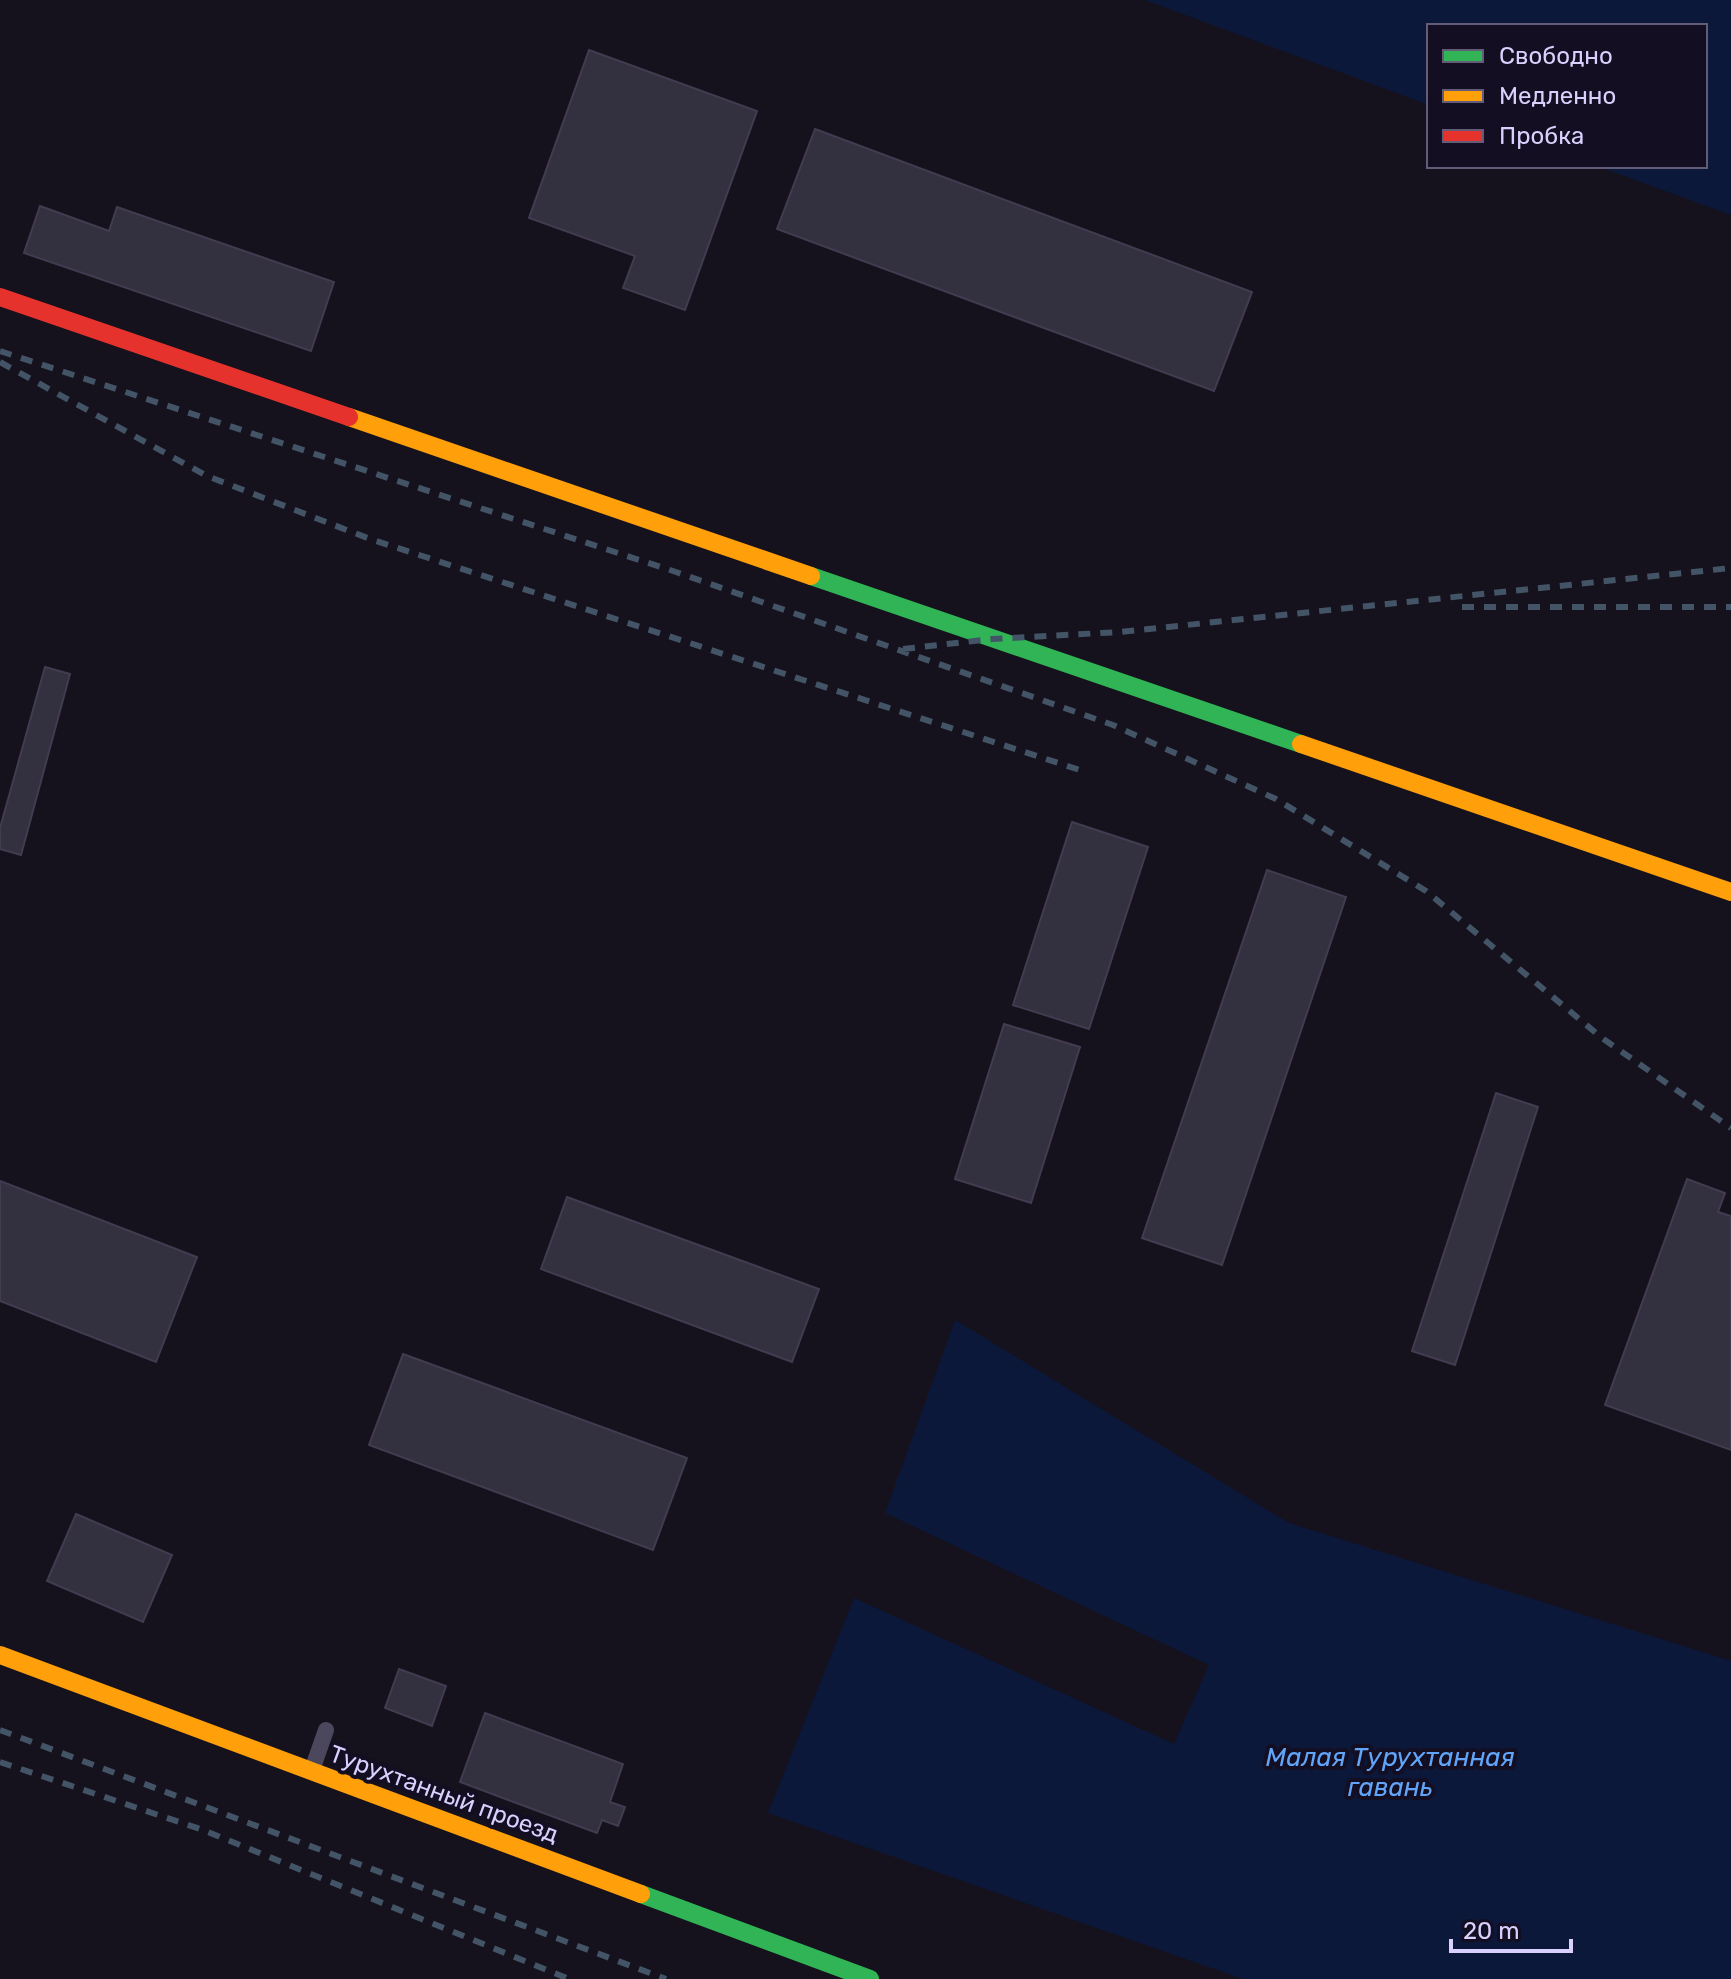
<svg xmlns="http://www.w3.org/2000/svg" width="1731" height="1979" viewBox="0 0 1731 1979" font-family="Rubik,sans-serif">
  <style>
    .water { fill: #0c183a }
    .building { fill: #33303f; stroke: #433c51; stroke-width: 2 }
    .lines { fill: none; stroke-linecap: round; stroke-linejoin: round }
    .lane { stroke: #4b485e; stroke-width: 16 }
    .fast { stroke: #30b455; stroke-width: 18 }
    .slow { stroke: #ff9f0a; stroke-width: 18 }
    .jam { stroke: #e5322d; stroke-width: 18 }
    .rail { stroke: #435467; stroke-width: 6; stroke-dasharray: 12 10; stroke-linecap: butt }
    .labels { text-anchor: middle; stroke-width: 8; stroke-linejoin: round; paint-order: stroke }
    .street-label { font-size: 24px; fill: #d9d0fd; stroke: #130e21 }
    .water-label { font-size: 26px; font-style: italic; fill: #61a5fa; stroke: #130e21 }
  </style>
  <rect width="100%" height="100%" fill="#15121d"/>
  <path class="water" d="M 1145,0 L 1731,0 L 1731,215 L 1597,166 L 1705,166 L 1705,26 L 1429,26 L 1429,105 Z
    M 955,1320 L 1289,1523 L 1731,1661 L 1731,1979 L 1243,1979 L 768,1813 L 854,1598 L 1174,1744 L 1209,1665 L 885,1513 Z"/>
  <path class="building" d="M 589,50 L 757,111 L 685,310 L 623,288 L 635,256 L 529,218 Z
    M 815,129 L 1252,292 L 1214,391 L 777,229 Z
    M 40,206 L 109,231 L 117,207 L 334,282 L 311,351 L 24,253 Z
    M 45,667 L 70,674 L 21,855 L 0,849 L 0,828 Z
    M 1072,822 L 1148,847 L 1089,1029 L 1013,1005 Z
    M 1267,870 L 1346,897 L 1222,1265 L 1142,1238 Z
    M 1004,1024 L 1080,1047 L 1031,1203 L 955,1179 Z
    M 1496,1093 L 1538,1107 L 1455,1365 L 1412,1351 Z
    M 1687,1179 L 1725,1193 L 1718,1212 L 1731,1216 L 1731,1450 L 1605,1405 Z
    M 0,1181 L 197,1257 L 156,1362 L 0,1301 Z
    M 567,1197 L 819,1289 L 792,1362 L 541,1269 Z
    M 403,1354 L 687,1458 L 653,1550 L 369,1445 Z
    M 76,1514 L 172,1555 L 143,1622 L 47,1581 Z
    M 399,1669 L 446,1686 L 432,1726 L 385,1708 Z
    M 485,1713 L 623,1764 L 610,1802 L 625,1807 L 618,1826 L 602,1820 L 597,1833 L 460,1782 Z"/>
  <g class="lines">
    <path class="lane" d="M 312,1770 L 326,1730"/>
    <path class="fast" d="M 811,576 L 1301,744
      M 641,1894 L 870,1979"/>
    <path class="slow" d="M 349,417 L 811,576
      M 1301,744 L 1731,892
      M 0,1655 L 641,1894"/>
    <path class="jam" d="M 0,297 L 349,417"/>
    <path class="rail" d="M 0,351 L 676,572 L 1113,725 L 1276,799 L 1426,891 L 1602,1038 L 1731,1128
      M 0,362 L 207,476 L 370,539 L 1086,772
      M 1462,607 L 1731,607
      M 903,649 L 992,639 L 1120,632 L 1731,568
      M 0,1730 L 666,1979
      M 0,1762 L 203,1830 L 569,1979"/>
  </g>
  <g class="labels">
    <g class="street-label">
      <text transform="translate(444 1794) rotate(20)" y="8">Турухтанный проезд</text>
    </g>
    <g class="water-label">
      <text x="1390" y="1766">Малая Турухтанная<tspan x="1390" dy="30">гавань</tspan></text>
    </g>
  </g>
  <rect x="1427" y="24" width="280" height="144" fill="#130e21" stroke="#625c79" stroke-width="2"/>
  <rect x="1443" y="50" width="40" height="12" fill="#30b455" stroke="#625c79" stroke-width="2"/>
  <text x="1499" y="64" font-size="24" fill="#d9d0fd">Свободно</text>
  <rect x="1443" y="90" width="40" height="12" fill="#ff9f0a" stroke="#625c79" stroke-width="2"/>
  <text x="1499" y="104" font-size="24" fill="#d9d0fd">Медленно</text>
  <rect x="1443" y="130" width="40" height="12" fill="#e5322d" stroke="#625c79" stroke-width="2"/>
  <text x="1499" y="144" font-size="24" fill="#d9d0fd">Пробка</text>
  <path d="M1451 1939v12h120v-12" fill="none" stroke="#d9d0fd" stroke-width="4"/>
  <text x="1463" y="1939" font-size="24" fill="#d9d0fd" stroke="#130e21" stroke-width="6" paint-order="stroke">20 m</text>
</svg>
